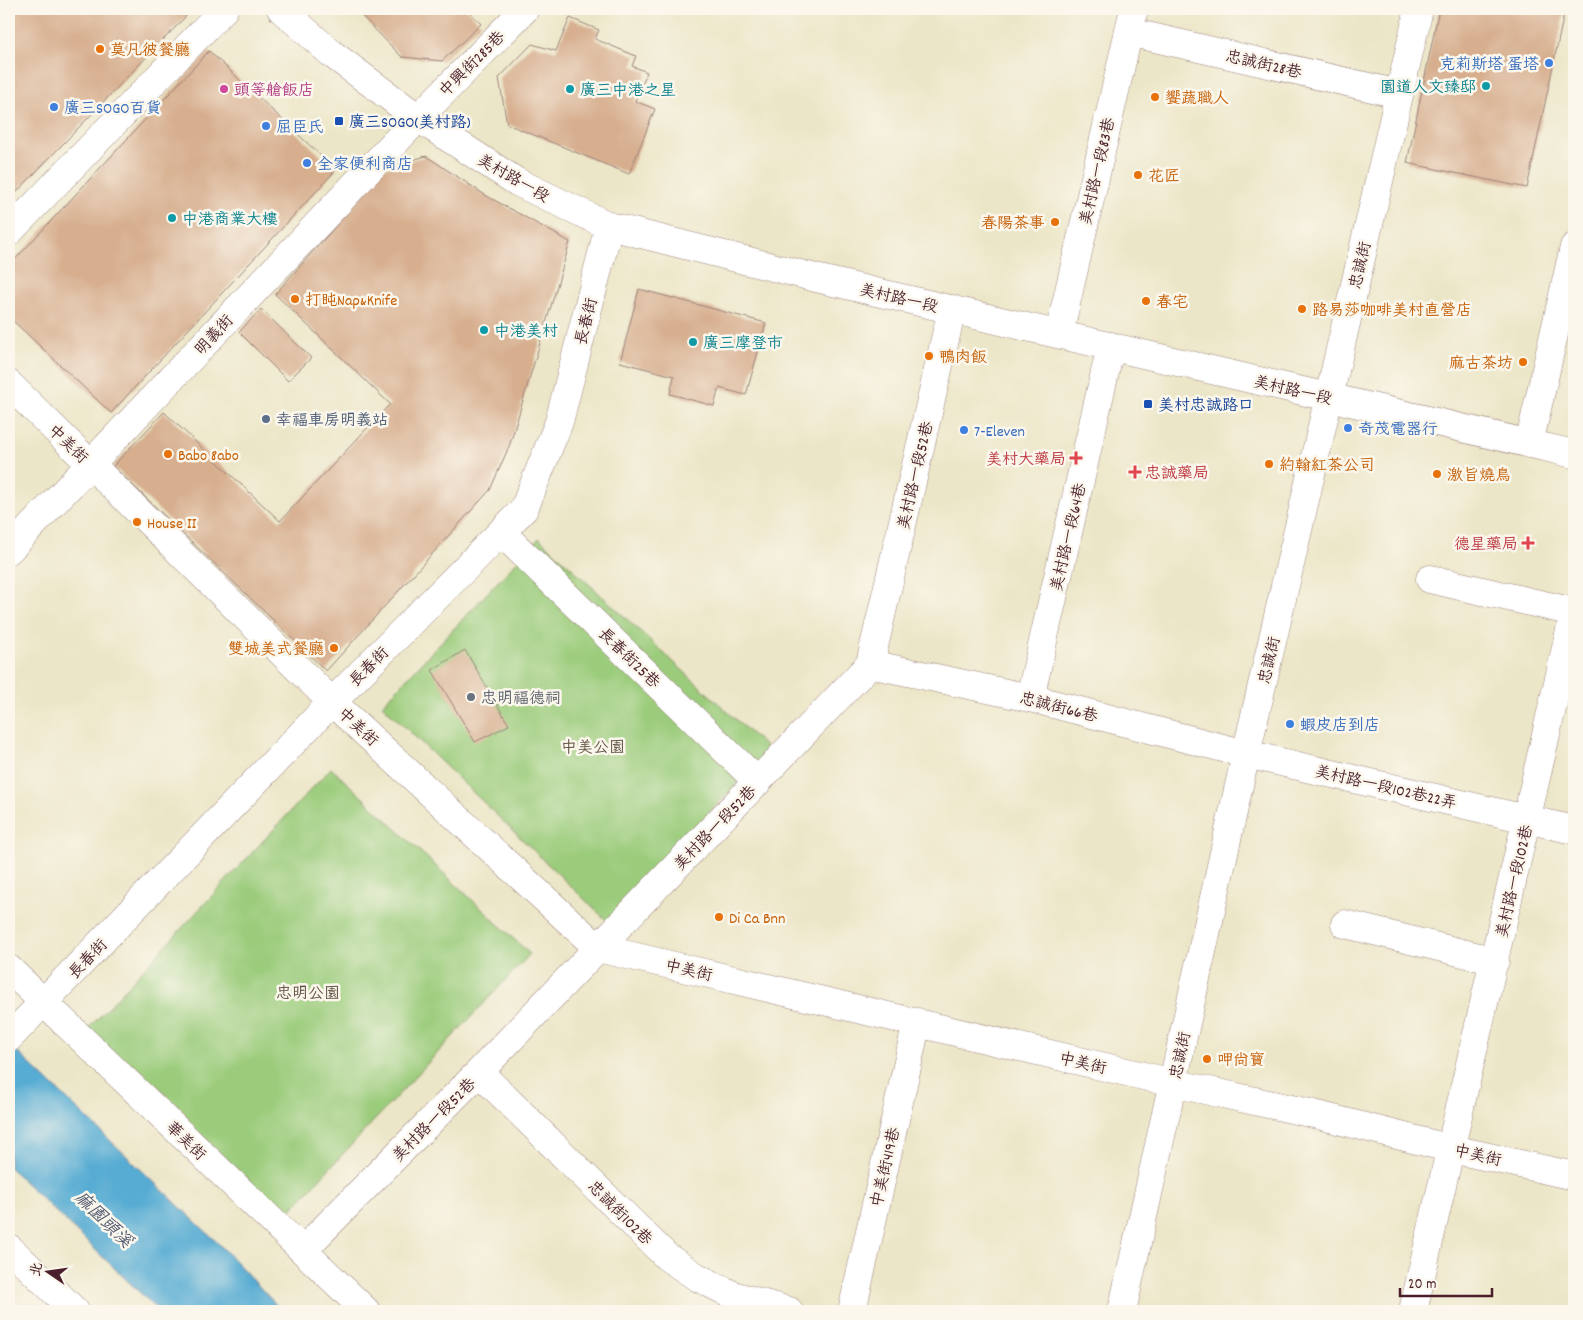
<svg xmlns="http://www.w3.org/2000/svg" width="1583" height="1320" viewBox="0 0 1583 1320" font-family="Dekko,'LXGW WenKai TC',sans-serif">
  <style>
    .green { fill: #9bcc7b; stroke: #727653 }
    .water { fill: #56acd3; stroke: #50667f }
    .building { fill: #d7af8f }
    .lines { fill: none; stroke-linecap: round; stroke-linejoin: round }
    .minor-casing { stroke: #9b827a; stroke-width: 29 }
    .minor { stroke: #fff; stroke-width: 28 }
    .food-dot { fill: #e8710a; stroke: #fbf7ec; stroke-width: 2 }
    .shop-dot { fill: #3f7fe0; stroke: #fbf7ec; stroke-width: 2 }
    .culture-dot { fill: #0f9aa8; stroke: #fbf7ec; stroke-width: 2 }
    .hotel-dot { fill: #d1479c; stroke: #fbf7ec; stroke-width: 2 }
    .transit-dot { fill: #1a4fb4; stroke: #fbf7ec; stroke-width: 2 }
    .service-dot { fill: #5c6f8a; stroke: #fbf7ec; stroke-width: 2 }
    .health-dot { fill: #e0444e; stroke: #fbf7ec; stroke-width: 2 }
    .worship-dot { fill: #6b7280; stroke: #fbf7ec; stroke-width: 2 }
    .labels { text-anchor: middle; stroke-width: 5; stroke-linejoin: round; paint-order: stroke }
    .food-label { font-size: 16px; fill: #c56008; stroke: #fbf7ec; text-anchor: start }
    .street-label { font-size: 16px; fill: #4a1f2b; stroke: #fbf7ec }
    .shop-label { font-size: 16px; fill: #366cbe; stroke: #fbf7ec; text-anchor: start }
    .culture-label { font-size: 16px; fill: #0d838f; stroke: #fbf7ec; text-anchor: start }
    .hotel-label { font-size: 16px; fill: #b23c85; stroke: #fbf7ec; text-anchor: start }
    .transit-label { font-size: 16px; fill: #164399; stroke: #fbf7ec; text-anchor: start }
    .service-label { font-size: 16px; fill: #4e5e75; stroke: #fbf7ec; text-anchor: start }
    .health-label { font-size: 16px; fill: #be3a42; stroke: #fbf7ec; text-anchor: end }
    .worship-label { font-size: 16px; fill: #5b616d; stroke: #fbf7ec; text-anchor: start }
    .park-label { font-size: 16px; fill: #625343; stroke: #fbf7ec }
    .water-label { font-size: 18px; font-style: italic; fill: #4f576e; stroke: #fbf7ec }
  </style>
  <rect width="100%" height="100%" fill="#fbf7ec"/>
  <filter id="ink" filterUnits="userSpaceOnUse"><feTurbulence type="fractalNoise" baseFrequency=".02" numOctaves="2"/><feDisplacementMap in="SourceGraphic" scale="10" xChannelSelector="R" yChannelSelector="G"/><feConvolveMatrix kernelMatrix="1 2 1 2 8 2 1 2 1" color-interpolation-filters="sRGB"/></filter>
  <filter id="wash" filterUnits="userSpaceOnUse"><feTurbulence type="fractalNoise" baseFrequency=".0096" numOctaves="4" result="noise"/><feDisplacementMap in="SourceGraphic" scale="20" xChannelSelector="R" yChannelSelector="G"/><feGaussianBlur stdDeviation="1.12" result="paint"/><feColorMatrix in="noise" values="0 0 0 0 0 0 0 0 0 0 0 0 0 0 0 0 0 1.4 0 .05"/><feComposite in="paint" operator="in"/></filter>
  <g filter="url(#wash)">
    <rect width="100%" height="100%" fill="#ece6c8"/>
    <path class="green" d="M 539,538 L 769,750 L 606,920 L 382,705 Z
      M 331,768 L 530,954 L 285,1216 L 87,1030 Z"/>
    <path class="water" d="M 9,1044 L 220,1245 L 282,1311 L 159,1311 L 9,1167 Z"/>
    <g id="blocks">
      <path class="building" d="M 9,9 L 183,9 L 188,14 L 9,200 Z
        M 355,9 L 467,9 L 481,24 L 442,61 L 402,57 Z
        M 1439,9 L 1565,9 L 1527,188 L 1407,163 Z
        M 570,18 L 599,30 L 595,39 L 636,56 L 632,66 L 647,72 L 635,101 L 655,109 L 629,174 L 507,124 L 499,78 L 532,44 L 556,51 Z
        M 209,51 L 336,170 L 111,413 L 9,317 L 9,266 Z
        M 426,156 L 485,195 L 570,242 L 510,444 L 490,490 L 326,671 L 113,466 L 164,412 L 280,521 L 390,404 L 275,294 L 343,218 L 382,169 Z
        M 639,289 L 766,323 L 746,395 L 719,388 L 714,406 L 670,394 L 674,376 L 620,362 Z
        M 261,309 L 311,358 L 288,381 L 239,332 Z
        M 465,650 L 509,725 L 475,742 L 432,670 Z"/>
    </g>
  </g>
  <g filter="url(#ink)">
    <use href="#blocks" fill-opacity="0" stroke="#9b827a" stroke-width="1"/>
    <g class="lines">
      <defs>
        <path id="minor" d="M 281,9 L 332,54 L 418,118 L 517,182 L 609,226 L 820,279 L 1574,454
          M 1129,32 L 1399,94
          M 9,232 L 224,9
          M 1059,334 L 1134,9
          M 9,384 L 332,702 L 598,948 L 1173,1083 L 1314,1114 L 1452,1149 L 1574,1176
          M 1529,444 L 1574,247
          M 501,532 L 758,782
          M 9,550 L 418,118 L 525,9
          M 1430,579 L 1574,612
          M 870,664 L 1030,698 L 1246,754 L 1574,830
          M 1030,698 L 1111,346
          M 1345,924 L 1495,961
          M 9,969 L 366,1311
          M 9,1038 L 332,702 L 524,509 L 559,422 L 609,226
          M 479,1072 L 667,1257 L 697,1277 L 733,1295 L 789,1311
          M 9,1248 L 75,1311
          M 303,1250 L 479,1072 L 870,664 L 952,309
          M 852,1311 L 917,1022
          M 1122,1311 L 1246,754 L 1419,9
          M 1413,1311 L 1574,613"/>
      </defs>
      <use href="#minor" class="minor-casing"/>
      <use href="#minor" class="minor"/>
    </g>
  </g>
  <g class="food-dot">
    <circle cx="100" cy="49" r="5"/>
    <circle cx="1155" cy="97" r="5"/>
    <circle cx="1138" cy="175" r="5"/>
    <circle cx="1055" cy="222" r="5"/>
    <circle cx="295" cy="299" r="5"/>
    <circle cx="1146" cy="301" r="5"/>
    <circle cx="1302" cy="309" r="5"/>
    <circle cx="929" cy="356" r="5"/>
    <circle cx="1523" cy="362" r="5"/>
    <circle cx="168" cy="454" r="5"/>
    <circle cx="1269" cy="464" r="5"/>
    <circle cx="1437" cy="474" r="5"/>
    <circle cx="137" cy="522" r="5"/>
    <circle cx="334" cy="648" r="5"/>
    <circle cx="719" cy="917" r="5"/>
    <circle cx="1207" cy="1059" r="5"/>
  </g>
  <g class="shop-dot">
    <circle cx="1549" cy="63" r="5"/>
    <circle cx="54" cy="107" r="5"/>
    <circle cx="266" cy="126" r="5"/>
    <circle cx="307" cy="163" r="5"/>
    <circle cx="1348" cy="428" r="5"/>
    <circle cx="964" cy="430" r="5"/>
    <circle cx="1290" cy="724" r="5"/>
  </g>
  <g class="culture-dot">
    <circle cx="1486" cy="86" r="5"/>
    <circle cx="570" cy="89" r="5"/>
    <circle cx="172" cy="218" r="5"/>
    <circle cx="484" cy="330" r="5"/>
    <circle cx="693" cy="342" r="5"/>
  </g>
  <circle class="hotel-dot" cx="224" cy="89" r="5"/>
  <g class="transit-dot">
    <rect x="334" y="116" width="10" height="10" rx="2.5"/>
    <rect x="1143" y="399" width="10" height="10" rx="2.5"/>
  </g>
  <circle class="service-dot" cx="266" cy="419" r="5"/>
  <g class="health-dot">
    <path d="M1073.5 450.5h5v5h5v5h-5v5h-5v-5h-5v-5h5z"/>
    <path d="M1132.5 464.5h5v5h5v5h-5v5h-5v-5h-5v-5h5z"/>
    <path d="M1525.5 535.5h5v5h5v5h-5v5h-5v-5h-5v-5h5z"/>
  </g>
  <circle class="worship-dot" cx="471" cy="697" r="5"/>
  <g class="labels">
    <g class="food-label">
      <text x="110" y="55">莫凡彼餐廳</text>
      <text x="1165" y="103">饗蔬職人</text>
      <text x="1148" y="181">花匠</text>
      <text x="1045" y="228" text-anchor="end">春陽茶事</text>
      <text x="305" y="305">打盹Nap&amp;Knife</text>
      <text x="1156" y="307">春宅</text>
      <text x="1312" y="315">路易莎咖啡美村直營店</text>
      <text x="939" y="362">鴨肉飯</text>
      <text x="1513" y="368" text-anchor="end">麻古茶坊</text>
      <text x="178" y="460">Babo 8abo</text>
      <text x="1279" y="470">約翰紅茶公司</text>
      <text x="1447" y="480">激旨燒鳥</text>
      <text x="147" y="528">House II</text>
      <text x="324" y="654" text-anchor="end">雙城美式餐廳</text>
      <text x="729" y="923">Di Ca Bnn</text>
      <text x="1217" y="1065">呷尚寶</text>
    </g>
    <g class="street-label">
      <text transform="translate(471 63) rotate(-45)" y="6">中興街285巷</text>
      <text transform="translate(1264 63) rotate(13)" y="6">忠誠街28巷</text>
      <text transform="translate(1096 171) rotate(-77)" y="6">美村路一段83巷</text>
      <text transform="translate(514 177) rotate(30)" y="6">美村路一段</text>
      <text transform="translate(1359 265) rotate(-77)" y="6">忠誠街</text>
      <text transform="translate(899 297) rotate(13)" y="6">美村路一段</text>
      <text transform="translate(585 321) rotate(-76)" y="6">長春街</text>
      <text transform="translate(213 334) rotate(-47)" y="6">明義街</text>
      <text transform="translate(1293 389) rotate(13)" y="6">美村路一段</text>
      <text transform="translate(69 443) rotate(44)" y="6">中美街</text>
      <text transform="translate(914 475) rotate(-77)" y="6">美村路一段52巷</text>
      <text transform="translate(1067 537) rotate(-77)" y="6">美村路一段64巷</text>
      <text transform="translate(630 657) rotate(44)" y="6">長春街25巷</text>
      <text transform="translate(1268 660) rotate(-77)" y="6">忠誠街</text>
      <text transform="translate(368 666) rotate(-45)" y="6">長春街</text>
      <text transform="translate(1059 706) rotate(14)" y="6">忠誠街66巷</text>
      <text transform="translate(359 726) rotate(43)" y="6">中美街</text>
      <text transform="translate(1386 786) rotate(13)" y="6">美村路一段102巷22弄</text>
      <text transform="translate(714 827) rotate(-46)" y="6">美村路一段52巷</text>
      <text transform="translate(1513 881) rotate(-77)" y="6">美村路一段102巷</text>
      <text transform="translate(87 958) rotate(-46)" y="6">長春街</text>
      <text transform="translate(689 969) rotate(13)" y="6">中美街</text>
      <text transform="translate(1179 1055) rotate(-78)" y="6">忠誠街</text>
      <text transform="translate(1083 1062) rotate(13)" y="6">中美街</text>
      <text transform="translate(433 1119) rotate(-45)" y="6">美村路一段52巷</text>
      <text transform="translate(187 1140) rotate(44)" y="6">華美街</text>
      <text transform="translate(1478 1154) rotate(13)" y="6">中美街</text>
      <text transform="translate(884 1167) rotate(-77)" y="6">中美街419巷</text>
      <text transform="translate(621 1212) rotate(45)" y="6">忠誠街102巷</text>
    </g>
    <g class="shop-label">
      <text x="1539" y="69" text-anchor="end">克莉斯塔 蛋塔</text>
      <text x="64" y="113">廣三SOGO百貨</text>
      <text x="276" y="132">屈臣氏</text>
      <text x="317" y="169">全家便利商店</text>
      <text x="1358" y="434">奇茂電器行</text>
      <text x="974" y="436">7-Eleven</text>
      <text x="1300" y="730">蝦皮店到店</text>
    </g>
    <g class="culture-label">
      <text x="1476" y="92" text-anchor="end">園道人文臻邸</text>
      <text x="580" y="95">廣三中港之星</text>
      <text x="182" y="224">中港商業大樓</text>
      <text x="494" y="336">中港美村</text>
      <text x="703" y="348">廣三摩登市</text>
    </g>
    <g class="hotel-label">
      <text x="234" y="95">頭等艙飯店</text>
    </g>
    <g class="transit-label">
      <text x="349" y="127">廣三SOGO(美村路)</text>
      <text x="1158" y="410">美村忠誠路口</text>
    </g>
    <g class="service-label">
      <text x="276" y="425">幸福車房明義站</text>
    </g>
    <g class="health-label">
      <text x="1066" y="464">美村大藥局</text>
      <text x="1145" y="478" text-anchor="start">忠誠藥局</text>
      <text x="1518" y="549">德星藥局</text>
    </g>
    <g class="worship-label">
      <text x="481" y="703">忠明福德祠</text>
    </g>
    <g class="park-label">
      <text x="593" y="752">中美公園</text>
      <text x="308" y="998">忠明公園</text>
    </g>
    <g class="water-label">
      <text transform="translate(104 1219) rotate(44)" y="6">麻園頭溪</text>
    </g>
  </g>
  <rect width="1583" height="1320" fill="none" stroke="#fbf7ec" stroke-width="30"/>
  <g transform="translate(48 1272) rotate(283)" stroke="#fbf7ec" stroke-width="4" paint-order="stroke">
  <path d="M0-4L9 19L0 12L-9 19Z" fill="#4a1f2b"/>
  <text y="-8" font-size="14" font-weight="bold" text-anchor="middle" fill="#4a1f2b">北</text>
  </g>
  <path d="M1400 1288v8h92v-8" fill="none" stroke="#4a1f2b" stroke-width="2.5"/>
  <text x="1408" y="1288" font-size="15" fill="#4a1f2b" stroke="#fbf7ec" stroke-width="4" paint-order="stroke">20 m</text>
</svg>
